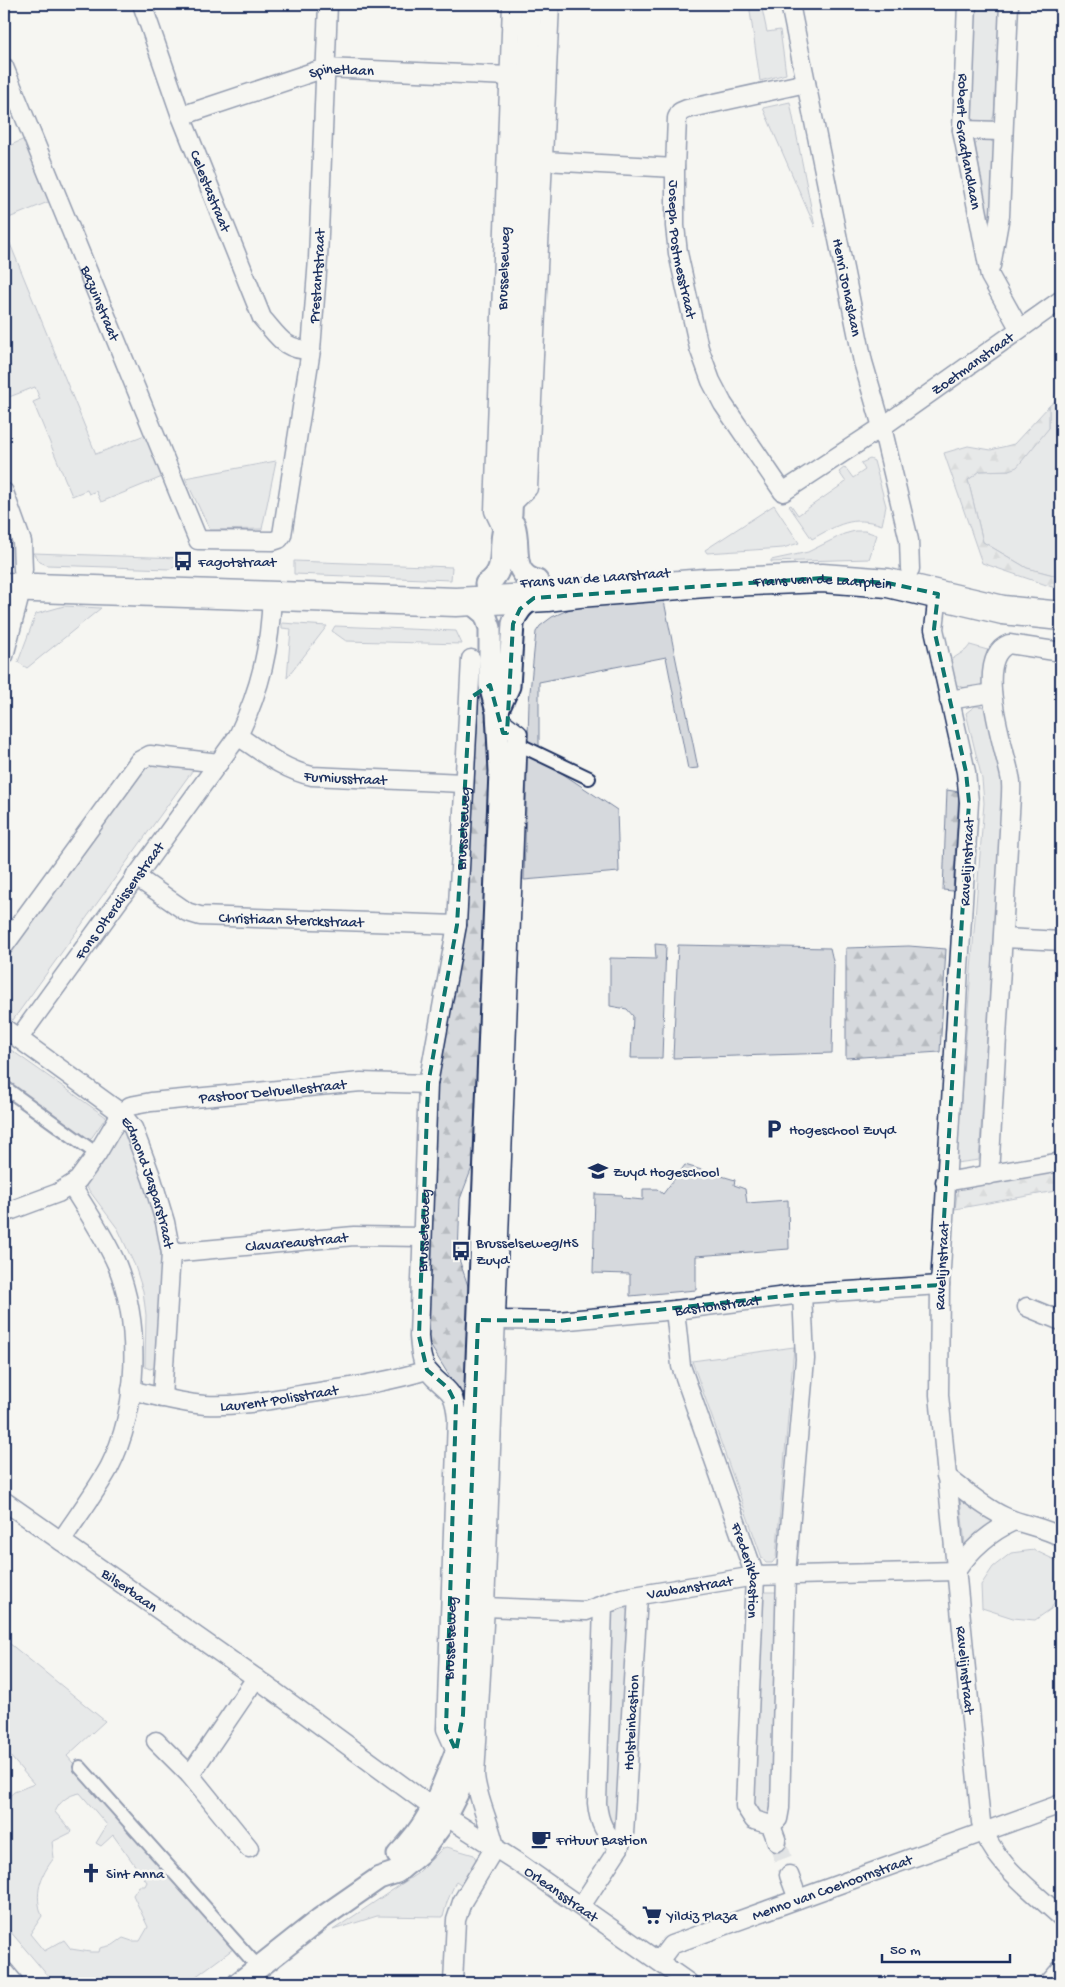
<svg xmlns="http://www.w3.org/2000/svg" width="1065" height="1987" viewBox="0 0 1065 1987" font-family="'Gochi Hand',sans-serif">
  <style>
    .green { fill: #d6d9dd; stroke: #78849e; fill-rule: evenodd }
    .forest { fill: url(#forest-firs); stroke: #78849e }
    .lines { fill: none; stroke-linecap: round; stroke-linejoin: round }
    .minor-tunnel { stroke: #caced4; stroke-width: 18; stroke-dasharray: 18 9; stroke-linecap: butt }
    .pedestrian-casing { stroke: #1b2f5e; stroke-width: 16 }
    .minor-casing { stroke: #1b2f5e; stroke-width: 21 }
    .tertiary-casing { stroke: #1b2f5e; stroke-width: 25 }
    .primary-casing { stroke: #1b2f5e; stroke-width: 31 }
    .pedestrian { stroke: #f6f6f2; stroke-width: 12 }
    .minor { stroke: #f6f6f2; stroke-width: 18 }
    .tertiary { stroke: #f6f6f2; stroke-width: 21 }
    .primary { stroke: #f6f6f2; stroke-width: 28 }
    .marked { fill: none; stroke: #0f766e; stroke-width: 4; stroke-dasharray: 10 6; stroke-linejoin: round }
    .labels { text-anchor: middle; stroke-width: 5; stroke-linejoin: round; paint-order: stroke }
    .street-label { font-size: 15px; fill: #1b2f5e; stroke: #f6f6f2 }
    .poi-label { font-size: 15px; fill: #1b2f5e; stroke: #f6f6f2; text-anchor: start }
  </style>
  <defs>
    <pattern id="forest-firs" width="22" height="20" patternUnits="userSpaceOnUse" patternTransform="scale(1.25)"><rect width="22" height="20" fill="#d6d9dd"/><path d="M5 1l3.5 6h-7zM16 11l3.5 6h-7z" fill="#b7bbc0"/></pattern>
  </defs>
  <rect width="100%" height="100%" fill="#f6f6f2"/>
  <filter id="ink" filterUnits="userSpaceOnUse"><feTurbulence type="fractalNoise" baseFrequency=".02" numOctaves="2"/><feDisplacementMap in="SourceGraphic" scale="10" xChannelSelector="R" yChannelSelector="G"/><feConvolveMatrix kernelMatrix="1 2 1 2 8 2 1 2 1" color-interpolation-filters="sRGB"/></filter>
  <g filter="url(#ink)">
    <path class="green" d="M 749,4 L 761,4 L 767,32 L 780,30 L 786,74 L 760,81 Z
      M 975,4 L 1001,4 L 1001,11 L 994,115 L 991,123 L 976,125 L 969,110 Z
      M 790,102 L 815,227 L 763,108 Z
      M 27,138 L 53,200 L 4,220 L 4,148 Z
      M 987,138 L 994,143 L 996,150 L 993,214 L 990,215 L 987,213 L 975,143 L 975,139 Z
      M 4,229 L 96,454 L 155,431 L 172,473 L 101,502 L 96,491 L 89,494 L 87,490 L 72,496 L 33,402 L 40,399 L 35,387 L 4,399 Z
      M 1061,400 L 1061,577 L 1027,568 L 983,542 L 968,480 L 980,471 L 1009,470 L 1049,428 L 1049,406 L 1055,401 Z
      M 870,459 L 874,461 L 886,506 L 882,525 C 853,515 837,525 812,539 L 789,506 L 791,505 L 798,515 L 846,482 L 839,472 L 845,467 L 853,478 L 865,470 L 861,463 Z
      M 276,461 L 262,529 L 210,530 L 185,478 Z
      M 774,505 L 799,543 L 783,548 L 707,553 L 705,550 Z
      M 855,531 L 865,531 L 877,535 L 869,559 L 771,562 L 771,560 L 808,552 L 844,534 Z
      M 33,553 L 180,558 L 180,564 L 170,569 L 47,565 L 40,562 Z
      M 294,561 L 452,567 L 451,580 L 294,574 Z
      M 664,601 L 698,768 L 688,769 L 666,657 L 539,682 L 539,758 L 617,810 L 619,872 L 524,880 L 529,702 L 536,632 L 540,626 L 552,617 L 581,604 Z
      M 64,606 L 101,608 L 27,668 L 18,662 L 36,614 Z
      M 282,623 L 327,626 L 287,678 L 291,629 L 282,628 Z
      M 335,626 L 456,631 L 462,644 L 346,641 L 332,631 Z
      M 970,645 L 991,651 L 984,683 C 975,689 963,690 954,683 L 949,661 L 966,650 Z
      M 975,706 L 986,707 L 1003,785 L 979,1160 L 956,1163 L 984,803 L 982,779 L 966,713 Z
      M 150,761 L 195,767 L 13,1020 L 4,1014 L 4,962 Z
      M 655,944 L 666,945 L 662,1058 L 631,1058 L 633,1016 L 627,1009 L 610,1006 L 610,958 L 656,959 Z
      M 678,945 L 830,948 L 834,965 L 832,1053 L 673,1058 Z
      M 4,1045 L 106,1117 L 90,1140 L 4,1079 Z
      M 124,1126 L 146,1177 L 164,1255 L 156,1367 L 150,1369 L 145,1367 L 146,1315 L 143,1291 L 135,1266 L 118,1229 L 85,1185 Z
      M 685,1165 L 735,1180 L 734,1185 L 745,1189 L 747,1203 L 788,1200 L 789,1249 L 696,1256 L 696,1290 L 630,1296 L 630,1274 L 593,1273 L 595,1194 L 622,1195 L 623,1198 L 643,1200 L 643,1189 L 657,1189 L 663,1194 Z
      M 794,1347 L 776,1558 L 772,1563 L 766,1563 L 762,1558 L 692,1361 Z
      M 965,1497 L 993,1518 L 993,1523 L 969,1545 L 965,1544 L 960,1499 Z
      M 1034,1550 L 1055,1560 L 1061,1566 L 1061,1590 L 1051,1609 L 1035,1620 L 1013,1618 L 982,1608 L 981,1585 L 993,1567 L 1011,1553 Z
      M 761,1592 L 780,1592 L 776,1815 L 765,1820 L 751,1803 Z
      M 619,1606 L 625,1608 L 628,1612 L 619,1816 L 617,1822 L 613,1824 L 608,1823 L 603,1811 L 611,1610 Z
      M 4,1639 L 105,1721 L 67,1756 L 233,1949 L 187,1983 L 54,1983 L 4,1924 L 4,1801 L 14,1792 L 34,1784 L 4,1749 ZM 80,1793 L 107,1825 L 96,1843 L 101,1846 L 113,1835 L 147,1882 L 145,1886 L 139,1886 L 133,1895 L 148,1927 L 140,1941 L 132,1941 L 123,1938 L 113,1945 L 100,1948 L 99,1952 L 90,1952 L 71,1949 L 64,1940 L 44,1951 L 30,1934 L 42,1916 C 34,1894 40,1876 54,1858 L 52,1842 L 72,1832 L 55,1812 C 60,1801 68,1795 80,1793 Z
      M 447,1847 L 474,1855 L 476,1860 L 462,1885 L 456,1881 L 447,1902 L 443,1917 L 377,1916 L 333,1930 L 418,1873 L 443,1848 Z"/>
    <path class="forest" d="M 1049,406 L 1049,428 L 1017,467 L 1009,470 L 980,471 L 968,480 L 983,542 L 1027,568 L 1061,577 L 1061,590 L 982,563 L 944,453 L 968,446 L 991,450 L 1014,444 Z
      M 480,697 L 485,697 L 486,722 L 491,747 L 473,1165 L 460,1199 L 458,1256 L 470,1292 L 464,1406 L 461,1395 L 427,1340 L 433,1083 L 477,702 Z
      M 947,790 L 959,792 L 953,891 L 943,890 Z
      M 909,946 L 946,949 L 940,1052 L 846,1058 L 846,948 Z
      M 1061,1168 L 1061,1190 L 955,1209 L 958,1187 Z"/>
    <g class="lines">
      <path class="minor-tunnel" d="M 777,1842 L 789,1875"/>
      <defs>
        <path id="pedestrian" d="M 518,744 L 589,778
          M 4,1087 L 97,1154
          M 80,1767 L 258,1967"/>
        <g id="minor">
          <path id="s1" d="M 142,4 L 181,116 L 262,318 C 279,337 284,350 311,350"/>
          <path id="s2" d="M 790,4 L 863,362 L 882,427 L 909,540 L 910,569"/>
          <path id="s3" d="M 967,4 L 962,130 L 990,276 L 1019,328"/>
          <path id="s4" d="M 4,67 L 198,540 L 273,541 L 279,539 L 282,535 L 311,350 L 318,259 L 328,4"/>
          <path id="s5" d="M 806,83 L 687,109 L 680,112 L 677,118 L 675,168 L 675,226 L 678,253 L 699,348 L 711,381 L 723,404 L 783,492 L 882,427 L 1061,300"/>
          <path id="s6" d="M 181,116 L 325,68 L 509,76"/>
          <path d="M 962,130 L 1002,131"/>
          <path d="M 544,161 L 675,168"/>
          <path d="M 991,266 L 1000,216 L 1009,4"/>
          <path d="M 4,492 L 22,542 L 23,570"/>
          <path d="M 511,505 L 528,488 L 550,4"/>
          <path id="s7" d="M 503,530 L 494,511 L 512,4"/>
          <path id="s8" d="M 938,594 L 934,629 L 966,772 L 969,802 L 940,1285 L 939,1395 L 981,1822 C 991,1862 1032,1890 1061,1917"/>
          <path d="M 4,656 L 22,587"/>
          <path d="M 949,700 L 992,693"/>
          <path id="s9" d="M 238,736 C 262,752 284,770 312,776 L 463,783"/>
          <path id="s10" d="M 135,876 L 187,912 L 200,916 L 457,925"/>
          <path d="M 1004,938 L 1061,941"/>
          <path d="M 4,946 L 139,761 L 150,755 L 219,763"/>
          <path id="s11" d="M 4,1028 L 121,1113 L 133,1128 L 152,1179 L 165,1222 L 171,1253 L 162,1398"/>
          <path id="s12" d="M 19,1038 L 238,736 C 261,688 270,648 272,595"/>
          <path d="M 989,1175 L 1011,796 C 1011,789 1012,783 1010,776 C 1005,749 972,658 1009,644 L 1061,652"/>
          <path d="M 945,1182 L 1061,1162"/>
          <path id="s13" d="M 4,1213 L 58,1193 L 71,1185 L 78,1180 L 97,1154 L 121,1113 L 130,1106 L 151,1102 L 361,1082 L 428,1084"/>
          <path id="s14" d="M 171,1253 L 354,1236 L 422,1237"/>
          <path d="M 1027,1307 L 1061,1321"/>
          <path id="s15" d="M 675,1310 L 681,1366 L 755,1576 L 745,1806 L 754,1820 L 771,1825 L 778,1819 L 780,1808 L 786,1574 L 805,1359 L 802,1294"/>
          <path id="s16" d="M 496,1320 L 558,1321 L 675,1310 L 802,1294 L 940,1285"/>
          <path id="s17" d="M 131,1390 C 155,1396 180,1403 205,1405 C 237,1407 269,1400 300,1395 C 343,1388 385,1383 427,1370"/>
          <path d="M 946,1476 C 964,1490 982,1506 1003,1516 C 1022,1525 1043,1527 1061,1537"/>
          <path id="s18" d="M 4,1501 L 256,1678 L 433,1808 L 517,1862 L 689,1983"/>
          <path d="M 61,1541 C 77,1517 95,1493 109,1468 C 139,1409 141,1325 117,1265 C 105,1237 87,1211 71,1185"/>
          <path d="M 603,1606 L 597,1803 C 599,1825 605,1832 619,1848"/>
          <path id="s19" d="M 485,1607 L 586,1611 L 622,1598 L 755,1576 L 956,1571 C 971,1549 990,1532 1014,1521"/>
          <path d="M 156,1741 L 190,1775 L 249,1848"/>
          <path id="s20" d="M 456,1751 L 446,1729 L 457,1419 C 454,1385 446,1393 428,1371 C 421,1363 420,1347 419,1336 L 428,1084 L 457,925 L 471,659"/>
          <path d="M 190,1775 L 256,1678"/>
          <path d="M 771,1825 L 777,1842"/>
          <path d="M 495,1847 C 490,1823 477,1799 475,1775 L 485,1607 L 518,734 L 497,718"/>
          <path d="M 789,1875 L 798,1899"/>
          <path id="s21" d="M 581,1906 L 619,1848 L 624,1834 L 638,1596"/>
          <path id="s22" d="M 659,1961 L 671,1945 L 1061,1804"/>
          <path d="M 4,1971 L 14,1983"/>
          <path d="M 453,1983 L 456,1920 L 462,1902 L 495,1847"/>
          <path d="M 1049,1983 L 1061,1969"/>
        </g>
        <path id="tertiary" d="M 514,525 C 521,546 509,574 537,581
          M 486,584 C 508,571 498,549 504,529 C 505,524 508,519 511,514 L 531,4
          M 497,712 L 509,686 L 513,624 C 516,612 523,605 534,598
          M 398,1855 C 430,1823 439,1795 455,1755
          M 239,1983 L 320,1919 L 379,1878 L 397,1872 L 422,1851 L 440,1827 L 459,1790 L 463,1767 L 460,1741 L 468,1589 L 500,771 L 497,712 L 490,685 L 490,628 L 485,614 L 474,605 L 465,601"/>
        <g id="primary">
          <path id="s23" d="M 4,587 L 456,602 L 547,597 L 579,593 L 705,583 L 822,578 L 888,583 L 1003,610 L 1061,616"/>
        </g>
      </defs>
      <use href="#pedestrian" class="pedestrian-casing"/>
      <use href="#minor" class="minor-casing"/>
      <use href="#tertiary" class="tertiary-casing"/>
      <use href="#primary" class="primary-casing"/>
      <use href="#pedestrian" class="pedestrian"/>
      <use href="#minor" class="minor"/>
      <use href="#tertiary" class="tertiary"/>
      <use href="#primary" class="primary"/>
    </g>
  </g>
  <path d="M0 0H1065V1987H0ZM 822,578 L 888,583 L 938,594 L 934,629 L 966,772 L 969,802 L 940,1285 L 802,1294 L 558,1321 L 478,1320 L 463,1715 L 456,1751 L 446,1729 L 456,1404 L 448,1388 L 427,1370 L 419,1336 L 428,1084 L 457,925 L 470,698 L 490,685 L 503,733 L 507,733 L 513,624 L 520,609 L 534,598 Z" fill="#f6f6f2" fill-opacity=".55" fill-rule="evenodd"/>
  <path class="marked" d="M 822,578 L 888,583 L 938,594 L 934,629 L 966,772 L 969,802 L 940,1285 L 802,1294 L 558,1321 L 478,1320 L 463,1715 L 456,1751 L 446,1729 L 456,1404 L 448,1388 L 427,1370 L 419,1336 L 428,1084 L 457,925 L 470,698 L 490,685 L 503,733 L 507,733 L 513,624 L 520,609 L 534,598 Z"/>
  <defs>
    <symbol id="bus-bare" viewBox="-9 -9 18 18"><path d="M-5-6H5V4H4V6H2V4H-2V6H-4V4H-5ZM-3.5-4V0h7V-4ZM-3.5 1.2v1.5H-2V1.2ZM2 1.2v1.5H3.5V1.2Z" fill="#1b2f5e" stroke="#f6f6f2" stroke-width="2.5" paint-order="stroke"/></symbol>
    <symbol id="parking-bare" viewBox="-9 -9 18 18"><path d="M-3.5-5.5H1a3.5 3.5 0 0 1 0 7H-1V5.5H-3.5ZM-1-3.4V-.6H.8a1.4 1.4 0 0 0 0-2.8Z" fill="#1b2f5e" stroke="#f6f6f2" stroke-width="2.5" paint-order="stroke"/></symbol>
    <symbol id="university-bare" viewBox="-9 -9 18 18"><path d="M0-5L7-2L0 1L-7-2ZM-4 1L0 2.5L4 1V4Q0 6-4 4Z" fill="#1b2f5e" stroke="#f6f6f2" stroke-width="2.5" paint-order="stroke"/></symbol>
    <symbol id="cafe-bare" viewBox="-9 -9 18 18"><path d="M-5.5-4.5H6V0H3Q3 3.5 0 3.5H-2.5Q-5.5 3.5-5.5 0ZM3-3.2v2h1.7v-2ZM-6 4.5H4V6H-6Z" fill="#1b2f5e" stroke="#f6f6f2" stroke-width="2.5" paint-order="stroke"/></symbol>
    <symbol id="church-bare" viewBox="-9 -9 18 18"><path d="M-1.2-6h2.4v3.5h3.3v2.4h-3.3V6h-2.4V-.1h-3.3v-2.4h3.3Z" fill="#1b2f5e" stroke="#f6f6f2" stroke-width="2.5" paint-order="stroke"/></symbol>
    <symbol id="supermarket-bare" viewBox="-9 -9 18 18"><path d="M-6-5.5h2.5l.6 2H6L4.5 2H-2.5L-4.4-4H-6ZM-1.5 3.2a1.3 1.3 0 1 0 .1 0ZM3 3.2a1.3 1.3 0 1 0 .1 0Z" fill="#1b2f5e" stroke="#f6f6f2" stroke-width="2.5" paint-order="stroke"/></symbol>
  </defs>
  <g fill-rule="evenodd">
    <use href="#bus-bare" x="169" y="547" width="28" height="28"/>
    <use href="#parking-bare" x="760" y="1115" width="28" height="28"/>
    <use href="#university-bare" x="584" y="1157" width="28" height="28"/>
    <use href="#bus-bare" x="447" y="1237" width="28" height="28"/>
    <use href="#cafe-bare" x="527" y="1825" width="28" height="28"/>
    <use href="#church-bare" x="77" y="1859" width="28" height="28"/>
    <use href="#supermarket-bare" x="638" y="1901" width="28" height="28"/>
  </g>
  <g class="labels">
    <g class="street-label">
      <text dy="5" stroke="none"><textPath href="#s6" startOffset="168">Spinetlaan</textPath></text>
      <text dy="5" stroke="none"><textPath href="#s3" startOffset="138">Robert Graaflandlaan</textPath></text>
      <text dy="5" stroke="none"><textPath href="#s1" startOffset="199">Celestastraat</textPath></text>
      <text dy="5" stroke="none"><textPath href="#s5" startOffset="268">Joseph Postmesstraat</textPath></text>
      <text dy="5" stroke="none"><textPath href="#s7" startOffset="264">Brusselseweg</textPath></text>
      <text dy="5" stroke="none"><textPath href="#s4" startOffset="859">Prestantstraat</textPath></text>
      <text dy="5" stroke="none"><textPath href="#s2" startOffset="289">Henri Jonaslaan</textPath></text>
      <text dy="5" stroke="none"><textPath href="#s4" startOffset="255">Bazuinstraat</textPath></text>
      <text dy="5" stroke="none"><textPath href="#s5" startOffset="765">Zoetmanstraat</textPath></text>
      <text transform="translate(595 577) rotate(-4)" y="5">Frans van de Laarstraat</text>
      <text dy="5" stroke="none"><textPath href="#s23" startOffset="820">Frans van de Laarplein</textPath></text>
      <text dy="5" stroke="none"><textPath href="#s9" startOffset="118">Furniusstraat</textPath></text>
      <text dy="5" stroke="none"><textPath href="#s20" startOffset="940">Brusselseweg</textPath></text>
      <text transform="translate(966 862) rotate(-87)" y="5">Ravelijnstraat</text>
      <text dy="5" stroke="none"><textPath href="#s12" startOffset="170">Fons Olterdissenstraat</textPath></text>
      <text dy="5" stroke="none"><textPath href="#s10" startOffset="168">Christiaan Sterckstraat</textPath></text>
      <text dy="5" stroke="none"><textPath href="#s13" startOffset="316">Pastoor Delruellestraat</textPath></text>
      <text dy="5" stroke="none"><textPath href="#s11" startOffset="220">Edmond Jasparstraat</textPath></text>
      <text dy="5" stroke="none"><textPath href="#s20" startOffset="535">Brusselseweg</textPath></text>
      <text dy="5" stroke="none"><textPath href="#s14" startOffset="126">Clavareaustraat</textPath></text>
      <text transform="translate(941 1266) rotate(-87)" y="5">Ravelijnstraat</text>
      <text dy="5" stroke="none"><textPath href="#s16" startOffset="222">Bastionstraat</textPath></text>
      <text dy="5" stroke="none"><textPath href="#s17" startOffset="150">Laurent Polisstraat</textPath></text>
      <text dy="5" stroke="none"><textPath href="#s15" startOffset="272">Frederikbastion</textPath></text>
      <text dy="5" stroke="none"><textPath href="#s19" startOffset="208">Vaubanstraat</textPath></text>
      <text dy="5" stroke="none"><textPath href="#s18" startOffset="154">Bilserbaan</textPath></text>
      <text dy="5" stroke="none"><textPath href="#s20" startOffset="115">Brusselseweg</textPath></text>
      <text dy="5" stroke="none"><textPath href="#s8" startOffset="1082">Ravelijnstraat</textPath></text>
      <text dy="5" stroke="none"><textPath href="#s21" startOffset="196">Holsteinbastion</textPath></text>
      <text dy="5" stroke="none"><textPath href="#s22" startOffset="191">Menno van Coehoornstraat</textPath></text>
      <text dy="5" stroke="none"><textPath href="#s18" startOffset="682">Orleansstraat</textPath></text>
    </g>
    <g class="poi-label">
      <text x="198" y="566">Fagotstraat</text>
      <text x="789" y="1134">Hogeschool Zuyd</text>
      <text x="613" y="1176">Zuyd Hogeschool</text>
      <text x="476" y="1247">Brusselseweg/HS<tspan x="476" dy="17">Zuyd</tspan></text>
      <text x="556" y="1844">Frituur Bastion</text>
      <text x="106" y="1878">Sint Anna</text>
      <text x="667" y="1920">Yildiz Plaza</text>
    </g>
  </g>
  <rect width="1065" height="1987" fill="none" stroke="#f6f6f2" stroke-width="20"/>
  <rect x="10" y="10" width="1045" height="1967" fill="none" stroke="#1b2f5e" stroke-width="2" filter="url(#ink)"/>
  <path d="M882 1954v8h128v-8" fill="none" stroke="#1b2f5e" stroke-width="2.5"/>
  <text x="890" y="1954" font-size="15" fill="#1b2f5e" stroke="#f6f6f2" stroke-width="4" paint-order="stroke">50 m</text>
</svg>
